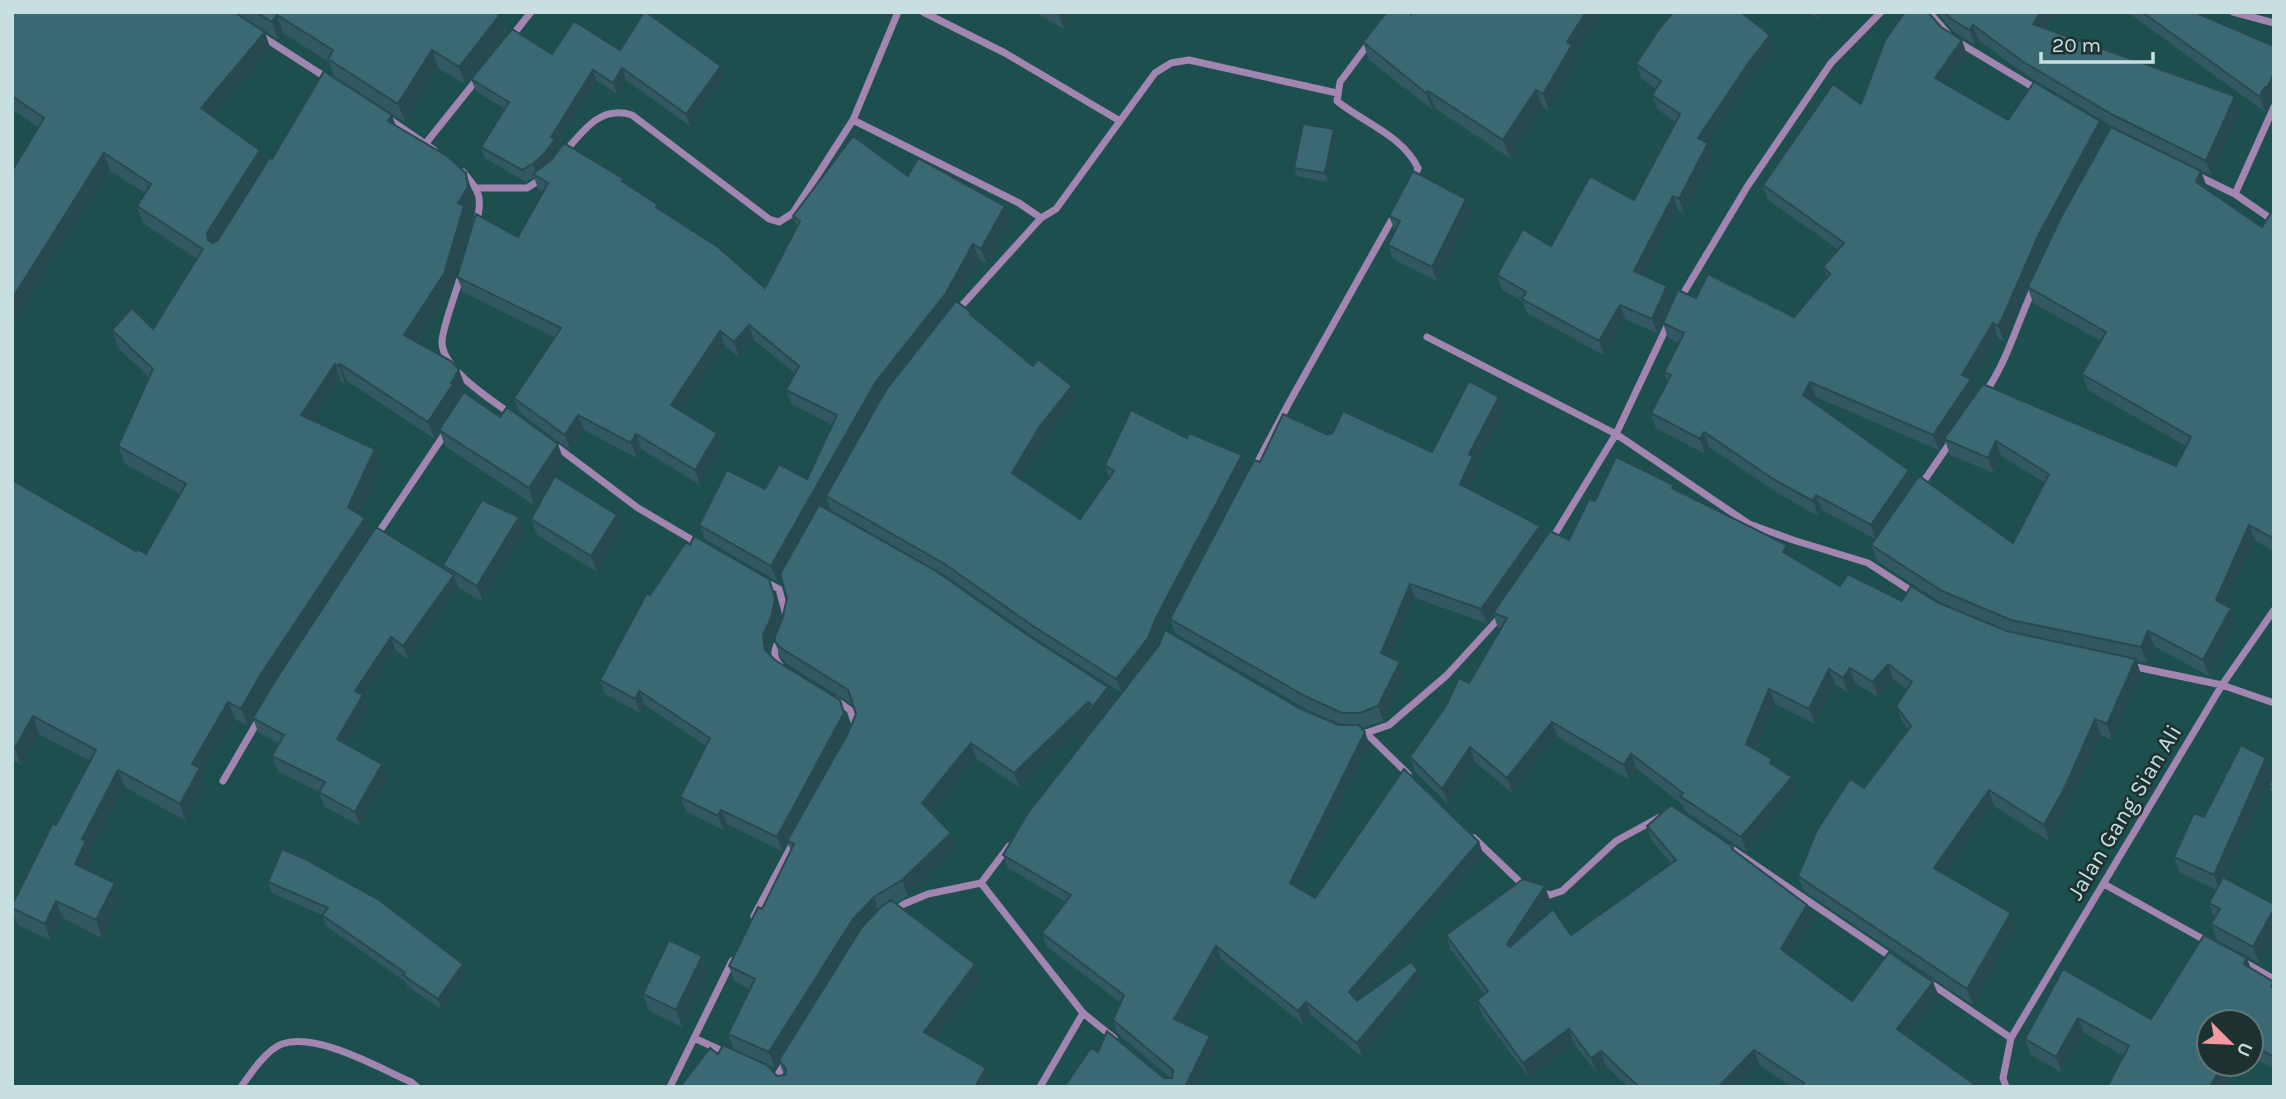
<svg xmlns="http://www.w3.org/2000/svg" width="2286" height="1099" viewBox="0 0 2286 1099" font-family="Karla,sans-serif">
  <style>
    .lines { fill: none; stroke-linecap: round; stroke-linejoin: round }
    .street { stroke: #a285b1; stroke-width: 7 }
    .wall { fill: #325963; fill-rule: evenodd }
    .shaded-wall { fill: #294950 }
    .building { fill: #3a6873; stroke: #294950; stroke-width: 2 }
    .labels { text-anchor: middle; stroke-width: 5; stroke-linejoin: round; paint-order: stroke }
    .street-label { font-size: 23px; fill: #c7e0df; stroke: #1c3130 }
  </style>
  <rect width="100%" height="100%" fill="#1d4f4e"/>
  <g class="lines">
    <path class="street" d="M 923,12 L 1005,53 L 1120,121 L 1056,209 L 1041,218
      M 1929,12 L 1949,35
      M 2233,12 L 2274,23
      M 260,35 L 330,80
      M 512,36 L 531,12
      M 1958,42 L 2038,90
      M 1369,43 L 1340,82 L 1337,101 C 1364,123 1402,135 1418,168 L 1414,179
      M 386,117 L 434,150
      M 853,120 L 898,12
      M 1120,121 L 1155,73 L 1171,63 L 1189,60 L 1337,93
      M 426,143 L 478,78
      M 564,153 C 583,131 600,105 632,115 L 769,219 L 779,222 L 793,213 L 853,120 L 1019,203 L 1041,218 L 956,312
      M 463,172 C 480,191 483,198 476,224
      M 2196,175 L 2235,194 L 2274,221
      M 478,188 L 527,188 L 543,178
      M 2235,194 L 2274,107
      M 461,275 C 457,290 441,331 442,343 C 443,370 492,400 512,415
      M 1680,299 L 1747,187 L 1831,63 L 1881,12
      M 1427,337 L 1616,434 L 1749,524 L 1793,540 L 1868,563 L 1916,594
      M 1985,393 C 2008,360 2017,323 2034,287
      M 553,444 L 638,508 L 699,544
      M 1255,467 L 1290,401 L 1395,214
      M 1919,488 L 1952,440
      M 377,535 L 446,432
      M 1552,539 L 1616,434 L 1669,322
      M 764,581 L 779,589 L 786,615
      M 779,640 C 774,650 772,657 781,666
      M 2131,666 L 2222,685 L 2274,703
      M 836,700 L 850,710 L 856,728
      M 1359,733 L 1366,733 L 1389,725 L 1447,675 L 1501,616
      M 1366,733 L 1408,774
      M 223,781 L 259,719
      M 1474,838 L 1524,886
      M 1730,848 L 1894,959
      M 981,883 L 1083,1013 L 1114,1038
      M 2104,884 L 2210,943
      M 1539,891 L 1550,895 L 1562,891 L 1616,841 L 1658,818
      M 894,911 L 904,904 L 928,894 L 981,883 L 1009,846
      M 754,916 L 793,843
      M 2242,961 L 2274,979
      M 1927,981 L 2011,1038
      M 694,1038 L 729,1054
      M 786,1062 L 777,1076 L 786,1087
      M 241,1087 C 250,1074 267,1049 282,1044 C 317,1032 379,1068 411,1082 L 417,1087
      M 670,1087 L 732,961
      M 1040,1087 L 1083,1013
      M 2006,1087 L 2003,1078 L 2011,1038 L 2222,685 L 2274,610"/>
  </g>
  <path class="wall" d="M 12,12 L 271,50 L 214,117 L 260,150 L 265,165 L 272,159 L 396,125 L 472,191 L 474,205 L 467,216 L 470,223 L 450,292 L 417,342 L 465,386 L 459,399 L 564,461 L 534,505 L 445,446 L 440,432 L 435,439 L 347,381 L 345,384 L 341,381 L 314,421 L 375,449 L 382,467 L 360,514 L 365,518 L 371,535 L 444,569 L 443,565 L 519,517 L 524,533 L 483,602 L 458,587 L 459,589 L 409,660 L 396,651 L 364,699 L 368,709 L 347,745 L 382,764 L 388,779 L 360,826 L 324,806 L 319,792 L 278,771 L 272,756 L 279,744 L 258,732 L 253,718 L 273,684 L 248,726 L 235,719 L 202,775 L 206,786 L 186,821 L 125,787 L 90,852 L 93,859 L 87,870 L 115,883 L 121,900 L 102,938 L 63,918 L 51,941 L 18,925 L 12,911 L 12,905 L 90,761 L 39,734 L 21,765 L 12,760 L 12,480 L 136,551 L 146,554 L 180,494 L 125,464 L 118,446 L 149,377 L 118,348 L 112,330 L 153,329 L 197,259 L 143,223 L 137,206 L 145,193 L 110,171 L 15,322 L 12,320 L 12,171 L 39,128 L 12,109 Z
    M 236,12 L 498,12 L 506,31 L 506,34 L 465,84 L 438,68 L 405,122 L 334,76 L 329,62 L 283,33 L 278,40 Z
    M 1034,12 L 1073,12 L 1064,29 Z
    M 1812,12 L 1826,12 L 1818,19 L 1813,15 Z
    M 1937,12 L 2057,12 L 2046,28 L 2241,111 L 2212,176 L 2117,129 L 2028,76 L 1978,40 L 1975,45 L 1955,33 Z
    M 2127,12 L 2194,12 L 2274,46 L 2274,100 L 2269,104 L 2265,112 Z
    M 1411,14 L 1575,55 L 1578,62 L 1549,111 L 1543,107 L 1510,158 L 1435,108 L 1433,110 L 1369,60 L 1363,42 Z
    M 1941,27 L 1967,55 L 1946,85 L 2008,120 L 2106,136 L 2207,187 L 2206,189 L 2262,227 L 2274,208 L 2274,552 L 2255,540 L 2226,605 L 2231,608 L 2237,624 L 2209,676 L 2154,646 L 2147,663 L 2136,661 L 2141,674 L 2112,740 L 2101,735 L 2071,802 L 2049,841 L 1994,806 L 1945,875 L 2016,928 L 1973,1005 L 1804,891 L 1798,876 L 1908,730 L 1902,721 L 1896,706 L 1907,689 L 1893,679 L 1878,697 L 1855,683 L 1848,693 L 1835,684 L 1815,724 L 1775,704 L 1756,750 L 1775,767 L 1797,792 L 1747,852 L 1685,811 L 1683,805 L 1637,769 L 1629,780 L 1558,737 L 1512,793 L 1475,762 L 1448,804 L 1416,773 L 1410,757 L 1469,683 L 1501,629 L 1498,628 L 1493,613 L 1486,623 L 1415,598 L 1391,657 L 1405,676 L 1383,721 L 1365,727 L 1360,727 L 1370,746 L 1299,888 L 1315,898 L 1484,856 L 1361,998 L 1423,983 L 1362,1057 L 1311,1015 L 1303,1024 L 1221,959 L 1184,1024 L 1210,1036 L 1215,1050 L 1197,1087 L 1064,1087 L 1098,1052 L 1164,1078 L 1171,1078 L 1118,1034 L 1113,1020 L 1121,1003 L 1047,947 L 1042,933 L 1066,902 L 1008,868 L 1003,855 L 1082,743 L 1078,732 L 1020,788 L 977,759 L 932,814 L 957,849 L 908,896 L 896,903 L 975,964 L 981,980 L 936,1040 L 992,1084 L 680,1087 L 718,1054 L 777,1076 L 784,1075 L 779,1061 L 775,1068 L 734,1050 L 728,1034 L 750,989 L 734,981 L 729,966 L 762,909 L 791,851 L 787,841 L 782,851 L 727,824 L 723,830 L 686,811 L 680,797 L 706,746 L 645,705 L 640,713 L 605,694 L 600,680 L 650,595 L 781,613 L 776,632 L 768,649 L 769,654 L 849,728 L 802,814 L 848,733 L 856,714 L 853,705 L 787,664 L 781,658 L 775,642 L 787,598 L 780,575 L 777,581 L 705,539 L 699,525 L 765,489 L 807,479 L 832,425 L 792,404 L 786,390 L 795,373 L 754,340 L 739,357 L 725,346 L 682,412 L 717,433 L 723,448 L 700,485 L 641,449 L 637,458 L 584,430 L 570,450 L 520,413 L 514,398 L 554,337 L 463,292 L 457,277 L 518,237 L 543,192 L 538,189 L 534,177 L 526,182 L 485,158 L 481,147 L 505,109 L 476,91 L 471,79 L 552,54 L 721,66 L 725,78 L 690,126 L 626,80 L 617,94 L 597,81 L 557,145 L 559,150 L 625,183 L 657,204 L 659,209 L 765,288 L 797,226 L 793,216 L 908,176 L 1011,221 L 987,264 L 979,259 L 953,305 L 973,316 L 1033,366 L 1077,400 L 1046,441 L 1022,480 L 1080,519 L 1109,478 L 1105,465 L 1247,469 L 1162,632 L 1154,651 L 1299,708 L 1339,725 L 1343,725 L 1310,711 L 1175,633 L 1170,619 L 1260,462 L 1328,435 L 1432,452 L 1504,411 L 1476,465 L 1478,470 L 1470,489 L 1540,526 L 1544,539 L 1569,540 L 1595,501 L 1676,490 L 1787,545 L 1792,557 L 1840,586 L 1902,601 L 1937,602 L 1948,607 L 1877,561 L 1871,545 L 1875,539 L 1822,510 L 1818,516 L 1779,494 L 1709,447 L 1705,454 L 1656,428 L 1651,413 L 1668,382 L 1664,372 L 1678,343 L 1668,338 L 1663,323 L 1696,298 L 1794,317 L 1827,278 L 1823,267 L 1839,250 L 1768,200 L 1763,185 L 1861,104 ZM 2054,231 L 2032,278 L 2044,249 ZM 2028,288 L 2033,303 L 2101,341 L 2082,374 L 2088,390 L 2186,446 L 2176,466 L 1976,393 L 1972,382 L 1998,338 L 2004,341 ZM 884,394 L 826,496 L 831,510 L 948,577 L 1038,640 L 1122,693 L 1114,702 L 1108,687 L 819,506 ZM 1816,397 L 1939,450 L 1945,440 L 1950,455 L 1994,473 L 2001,456 L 2045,483 L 2013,543 L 1914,483 L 1813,402 Z
    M 1770,35 L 1775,50 L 1755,76 L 1709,144 L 1714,158 L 1684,213 L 1678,210 L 1644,275 L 1667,286 L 1673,300 L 1657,333 L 1625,319 L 1605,356 L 1527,313 L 1523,302 L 1502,290 L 1497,275 L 1634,200 L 1675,122 L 1657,109 L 1652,95 L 1656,89 L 1641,78 L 1636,64 Z
    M 1334,129 L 1337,138 L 1328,182 L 1297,176 L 1294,168 Z
    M 1466,199 L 1472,213 L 1437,281 L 1393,259 L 1388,245 L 1395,231 L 1389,216 Z
    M 617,515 L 622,531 L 597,572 L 537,535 L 531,519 Z
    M 2266,758 L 2272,775 L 2226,878 L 2274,904 L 2274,936 L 2259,963 L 2217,940 L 2211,924 L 2214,918 L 2209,903 L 2216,889 L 2180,873 L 2174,857 L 2204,817 Z
    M 2274,776 L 2274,798 L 2269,785 Z
    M 1647,826 L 1733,847 L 1735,851 L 1807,905 L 1812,919 L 1791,956 L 1852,1001 L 1933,982 L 1939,997 L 1908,1037 L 1975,1087 L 1792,1087 L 1759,1065 L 1738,1087 L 1629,1087 L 1606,1066 L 1597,1073 L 1574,1044 L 1529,1078 L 1482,1015 L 1477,1000 L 1484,994 L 1451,950 L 1446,935 L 1545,886 L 1550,901 L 1534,925 L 1571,935 L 1671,863 L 1652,841 Z
    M 282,849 L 467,975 L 442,1010 L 407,986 L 406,982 L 326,926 L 322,915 L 272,893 L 268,882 Z
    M 702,956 L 708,972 L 682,1027 L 649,1011 L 643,994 Z
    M 2251,968 L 2274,982 L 2274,1069 L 2251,1056 L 2251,1022 L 2124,1056 L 2084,1033 L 2062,1073 L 2031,1055 L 2025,1039 L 2063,969 L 2151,1019 Z"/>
  <path class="shaded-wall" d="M 1058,12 L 1073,12 L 1064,29 L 1058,13 Z
    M 1586,12 L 1603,12 L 1575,55 L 1578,62 L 1549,111 L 1543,94 L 1567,42 Z
    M 1816,12 L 1826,12 L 1818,19 Z
    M 2041,12 L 2057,12 L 2038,39 L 2033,24 Z
    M 499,13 L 506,34 L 465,84 L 459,67 Z
    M 277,15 L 283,33 L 278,40 L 272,22 Z
    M 1973,25 L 1978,40 L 1975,45 L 1969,30 Z
    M 265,32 L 271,50 L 207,125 L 201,108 Z
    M 1770,35 L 1775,50 L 1755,76 L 1709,144 L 1714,158 L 1684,213 L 1679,199 L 1698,138 L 1749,62 Z
    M 1962,40 L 1967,55 L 1940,93 L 1935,78 Z
    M 432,50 L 438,68 L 405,122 L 398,104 Z
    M 721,66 L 725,78 L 690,126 L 686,114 Z
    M 622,68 L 626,80 L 617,94 L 613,83 Z
    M 593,70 L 597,81 L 557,145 L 559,151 L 537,176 L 533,164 Z
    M 2274,73 L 2274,100 L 2269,104 L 2265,112 L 2260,97 Z
    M 1536,90 L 1543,107 L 1510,158 L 1503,140 Z
    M 1428,91 L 1435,108 L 1433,110 L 1426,93 Z
    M 2235,96 L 2241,111 L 2212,176 L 2206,161 Z
    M 392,115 L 398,132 L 388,121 Z
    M 2100,121 L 2106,136 L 2044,249 L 2008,334 L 2004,341 L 1998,326 L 2039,234 Z
    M 1334,129 L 1337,138 L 1328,182 L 1325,173 Z
    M 260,150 L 266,168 L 214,251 L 208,240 L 207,233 Z
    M 104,153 L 110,171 L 15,322 L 12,315 L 12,299 Z
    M 2201,171 L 2207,187 L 2202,197 L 2196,182 Z
    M 466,173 L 472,191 L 474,205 L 467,216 L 470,223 L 450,292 L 410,352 L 404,335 L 458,203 Z
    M 1673,196 L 1678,210 L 1639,285 L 1634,271 Z
    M 1466,199 L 1472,213 L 1437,281 L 1432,267 Z
    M 1005,206 L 1011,221 L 987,264 L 981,249 Z
    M 973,244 L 979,259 L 951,308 L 881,398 L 777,581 L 771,566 L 875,383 Z
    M 1667,286 L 1673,300 L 1657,333 L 1652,319 Z
    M 1620,305 L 1625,319 L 1605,356 L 1599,341 Z
    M 1993,323 L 1998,338 L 1972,382 L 1977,394 L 1939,450 L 1933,435 L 1962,375 Z
    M 749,325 L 754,340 L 739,357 L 734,342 Z
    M 720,331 L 725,346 L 677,420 L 671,405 Z
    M 335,364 L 341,381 L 307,432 L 301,415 Z
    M 340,364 L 347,381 L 345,384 L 339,366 Z
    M 459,369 L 465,386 L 459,398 L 460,401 L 439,430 L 440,432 L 435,439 L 428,422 Z
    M 1810,382 L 1816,397 L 1809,410 L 1803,395 Z
    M 1072,386 L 1077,400 L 1046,441 L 1018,487 L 1012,473 L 1040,426 Z
    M 1499,397 L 1504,411 L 1476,465 L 1478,470 L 1466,498 L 1460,484 L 1469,454 Z
    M 578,415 L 584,430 L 570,450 L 565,435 Z
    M 1704,432 L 1709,447 L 1705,454 L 1700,439 Z
    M 717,433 L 723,448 L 700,485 L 695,470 Z
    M 636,434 L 641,449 L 637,458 L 631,443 Z
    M 1996,441 L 2001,456 L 1994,473 L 1988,458 Z
    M 558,444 L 564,461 L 534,505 L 529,488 Z
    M 375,449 L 382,467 L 355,525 L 348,507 Z
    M 1242,455 L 1247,469 L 1162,632 L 1154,652 L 1122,693 L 1116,679 L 1156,618 Z
    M 1909,470 L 1914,485 L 1876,540 L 1871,525 Z
    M 1816,495 L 1822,510 L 1818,516 L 1813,501 Z
    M 617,515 L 622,531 L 597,572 L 591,556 Z
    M 519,517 L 524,533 L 483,602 L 477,586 Z
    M 365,518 L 371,535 L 268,692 L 248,726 L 241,709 L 261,674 Z
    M 2249,525 L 2255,540 L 2221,615 L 2216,600 Z
    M 1540,526 L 1545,540 L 1486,623 L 1481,609 Z
    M 1787,545 L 1793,560 L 1783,552 Z
    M 454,575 L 459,589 L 409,660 L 403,646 Z
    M 769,579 L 781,613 L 776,632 L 768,649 L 770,665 L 765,650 L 763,635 Z
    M 1410,584 L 1415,598 L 1387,667 L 1381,653 Z
    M 2231,608 L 2237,624 L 2209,676 L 2203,660 Z
    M 2148,631 L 2154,646 L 2147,663 L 2141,647 Z
    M 391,637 L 396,651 L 364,699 L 368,709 L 342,753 L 337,739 L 355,691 Z
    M 2136,659 L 2141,674 L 2112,740 L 2107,724 Z
    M 1400,662 L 1405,676 L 1383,721 L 1378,706 Z
    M 1888,664 L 1893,679 L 1878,697 L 1873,682 Z
    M 1850,668 L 1855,683 L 1848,693 L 1843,678 Z
    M 1829,669 L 1835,684 L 1815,724 L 1809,709 Z
    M 1108,687 L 1114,703 L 1082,743 L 1078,732 L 1020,788 L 1014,773 L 1088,702 L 1091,709 Z
    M 1769,689 L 1775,704 L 1751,760 L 1746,744 Z
    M 639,691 L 645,705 L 640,713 L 635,699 Z
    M 840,700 L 849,728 L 782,851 L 777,837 Z
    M 228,702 L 235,719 L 202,775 L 206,786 L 186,821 L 180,804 L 192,764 Z
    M 33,716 L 39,734 L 21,765 L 15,748 Z
    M 2095,719 L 2101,735 L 2071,802 L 2049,841 L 2044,825 Z
    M 1552,722 L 1558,737 L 1512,793 L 1507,778 Z
    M 1365,732 L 1370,746 L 1295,897 L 1290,883 Z
    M 971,743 L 977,759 L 928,819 L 922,803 Z
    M 1470,747 L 1475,762 L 1448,804 L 1442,789 Z
    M 1631,754 L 1637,769 L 1629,780 L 1624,765 Z
    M 2266,758 L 2272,775 L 2220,891 L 2214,875 Z
    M 382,764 L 388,779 L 360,826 L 355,812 Z
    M 118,770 L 125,787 L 90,852 L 93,859 L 81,881 L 75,864 L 82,839 Z
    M 1792,777 L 1797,792 L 1747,852 L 1741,837 Z
    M 1989,790 L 1994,806 L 1939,884 L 1934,868 Z
    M 721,810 L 727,824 L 723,830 L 718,816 Z
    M 951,833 L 957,849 L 908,896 L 902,880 Z
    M 1479,842 L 1484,856 L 1354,1006 L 1349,992 Z
    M 115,883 L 121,900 L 102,938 L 96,920 Z
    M 1545,886 L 1550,901 L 1512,959 L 1507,944 Z
    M 874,897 L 879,913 L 858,935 L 775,1068 L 769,1052 L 853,919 Z
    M 56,901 L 63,918 L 51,941 L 45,924 Z
    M 1807,905 L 1812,919 L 1786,964 L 1781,949 Z
    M 2274,909 L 2274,936 L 2259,963 L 2253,947 Z
    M 2011,913 L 2016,928 L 1973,1005 L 1967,989 Z
    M 1216,946 L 1221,959 L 1179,1033 L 1174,1019 Z
    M 702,956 L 708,972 L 682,1027 L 676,1010 Z
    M 2247,958 L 2253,974 L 2244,964 Z
    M 463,964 L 467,975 L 442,1010 L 438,999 Z
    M 975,964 L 981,980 L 930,1048 L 924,1032 Z
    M 1418,970 L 1423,983 L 1362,1057 L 1357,1043 Z
    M 1933,982 L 1939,997 L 1903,1044 L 1897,1029 Z
    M 1306,1002 L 1311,1015 L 1303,1024 L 1298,1011 Z
    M 2078,1018 L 2084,1033 L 2062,1073 L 2056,1057 Z
    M 1569,1029 L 1574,1044 L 1529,1078 L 1523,1063 Z
    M 1210,1036 L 1215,1050 L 1197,1087 L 1185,1087 Z
    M 1754,1050 L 1759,1065 L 1738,1087 L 1718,1087 Z
    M 1601,1051 L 1606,1066 L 1597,1073 L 1591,1058 Z
    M 2223,1064 L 2239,1064 L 2225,1087 L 2210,1086 Z
    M 986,1068 L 992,1084 L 990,1087 L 975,1087 Z"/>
  <path class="building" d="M 12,12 L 234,12 L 265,32 L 201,108 L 260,150 L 207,233 L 208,240 L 213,243 L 218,240 L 270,157 L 272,159 L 324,71 L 392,115 L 388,121 L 447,156 L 466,173 L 468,187 L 458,203 L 464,206 L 444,274 L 404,335 L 451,361 L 459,369 L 451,383 L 453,384 L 428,422 L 340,364 L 339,366 L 335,364 L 301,415 L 375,449 L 348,507 L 365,518 L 261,674 L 241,709 L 228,702 L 192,764 L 200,768 L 180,804 L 118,770 L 82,839 L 86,841 L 75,864 L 115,883 L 96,920 L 56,901 L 45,924 L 12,908 L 12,905 L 53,823 L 56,825 L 96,750 L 33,716 L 15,748 L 12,746 L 12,480 L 136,551 L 137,549 L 146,554 L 186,484 L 118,446 L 153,369 L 112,330 L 132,308 L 153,329 L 203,249 L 137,206 L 151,184 L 104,153 L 12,299 L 12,171 L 44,118 L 12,96 Z
    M 256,12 L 498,12 L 499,16 L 459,67 L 432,50 L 398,104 L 328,59 L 333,50 L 277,15 L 272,22 Z
    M 644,12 L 646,12 L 721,66 L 686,114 L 622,68 L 613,83 L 593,70 L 551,137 L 555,139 L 544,154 L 533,164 L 522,170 L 481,147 L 509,102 L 471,79 L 512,29 L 552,54 L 574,21 L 620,50 Z
    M 1387,12 L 1409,12 L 1411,14 L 1412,12 L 1586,12 L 1567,42 L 1572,45 L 1543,94 L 1536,90 L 1503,140 L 1428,91 L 1426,93 L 1363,42 Z
    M 1673,12 L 1741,12 L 1770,35 L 1749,62 L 1698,138 L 1708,143 L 1679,199 L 1673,196 L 1634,271 L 1667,286 L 1652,319 L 1620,305 L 1599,341 L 1522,299 L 1526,292 L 1497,275 L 1523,229 L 1551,246 L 1590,176 L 1634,200 L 1680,114 L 1652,95 L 1661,81 L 1636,64 L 1659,29 Z
    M 1905,12 L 1928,12 L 1941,27 L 1962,40 L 1935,78 L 2008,120 L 2034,82 L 2100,121 L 2039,234 L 2002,319 L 1998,326 L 1993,323 L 1962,375 L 1971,379 L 1933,435 L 1810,382 L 1803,395 L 1909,470 L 1871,525 L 1816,495 L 1813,501 L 1773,479 L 1704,432 L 1700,439 L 1651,413 L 1671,375 L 1664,372 L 1684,333 L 1663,323 L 1678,290 L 1696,298 L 1708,274 L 1794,317 L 1830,274 L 1823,267 L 1844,243 L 1763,185 L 1833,84 L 1861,104 L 1885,40 Z
    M 1944,12 L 2041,12 L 2033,24 L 2235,96 L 2206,161 L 2111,114 L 2022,61 L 1973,25 L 1969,30 L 1950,18 Z
    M 2142,12 L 2194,12 L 2274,46 L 2274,73 L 2268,86 L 2263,89 L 2260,97 Z
    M 1303,124 L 1334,129 L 1325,173 L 1294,168 Z
    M 2111,127 L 2201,171 L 2196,182 L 2262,227 L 2274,208 L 2274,539 L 2249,525 L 2216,600 L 2231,608 L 2203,660 L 2148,631 L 2141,647 L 2011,620 L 1942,591 L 1871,545 L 1919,476 L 2013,543 L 2049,474 L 1996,441 L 1988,458 L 1944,439 L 1983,384 L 2176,466 L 2191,437 L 2082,374 L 2106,332 L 2028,287 L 2060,219 Z
    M 853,136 L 908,176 L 918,158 L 1005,206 L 981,249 L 973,244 L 946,293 L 875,383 L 771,566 L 699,525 L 727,470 L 765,489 L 779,464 L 807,479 L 837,415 L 786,390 L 799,366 L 749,325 L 734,342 L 720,331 L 671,405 L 717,433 L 695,470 L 636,434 L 631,443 L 578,415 L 565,435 L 514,398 L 561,328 L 457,277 L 476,214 L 518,237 L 548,183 L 533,174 L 552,159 L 564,143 L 624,179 L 622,181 L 657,204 L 656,207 L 718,247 L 765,288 L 800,221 L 793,216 Z
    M 1413,171 L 1466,199 L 1432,267 L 1388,245 L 1400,221 L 1389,216 Z
    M 956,301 L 971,312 L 970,314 L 1033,366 L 1038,359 L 1072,386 L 1040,426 L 1012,473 L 1080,519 L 1114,471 L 1105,465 L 1131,410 L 1187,438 L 1189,433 L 1242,455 L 1156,618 L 1148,638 L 1116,679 L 1033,626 L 943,563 L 826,496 L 886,390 Z
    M 1469,381 L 1499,397 L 1469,454 L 1473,456 L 1460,484 L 1540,526 L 1481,609 L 1410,584 L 1381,653 L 1400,662 L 1378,706 L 1360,713 L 1342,713 L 1305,696 L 1170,619 L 1254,460 L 1260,462 L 1283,414 L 1328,435 L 1329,433 L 1332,434 L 1343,411 L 1432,452 Z
    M 464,392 L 500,417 L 507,407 L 558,444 L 529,488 L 439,430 Z
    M 1616,457 L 1674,485 L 1672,488 L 1787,545 L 1783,552 L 1840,586 L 1848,574 L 1902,601 L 1911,586 L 1937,602 L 2007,631 L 2136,659 L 2107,724 L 2095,719 L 2065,787 L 2044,825 L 1989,790 L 1934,868 L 2011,913 L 1967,989 L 1798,876 L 1817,830 L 1850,779 L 1864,788 L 1911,726 L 1896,706 L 1912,682 L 1888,664 L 1873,682 L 1850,668 L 1843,678 L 1829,669 L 1809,709 L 1769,689 L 1746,744 L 1772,759 L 1770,763 L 1792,777 L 1741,837 L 1680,796 L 1683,793 L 1631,754 L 1624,765 L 1552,722 L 1507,778 L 1470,747 L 1442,789 L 1410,757 L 1447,704 L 1459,678 L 1469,683 L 1507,618 L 1493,613 L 1550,531 L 1569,540 L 1589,499 L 1595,501 Z
    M 555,476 L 617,515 L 591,556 L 531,519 Z
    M 482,500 L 519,517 L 477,586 L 443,565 Z
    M 819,505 L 936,571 L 1026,634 L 1108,687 L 1077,727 L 1091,704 L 1088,702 L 1014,773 L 971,743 L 922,803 L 951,833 L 902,880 L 874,897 L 853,919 L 769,1052 L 728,1034 L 755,979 L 729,966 L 758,907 L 762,909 L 794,844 L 787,841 L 848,733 L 856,714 L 848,690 L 781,648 L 775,642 L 775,636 L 782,620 L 787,598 L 780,574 Z
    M 376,527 L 454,575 L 403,646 L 391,637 L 355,691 L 363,695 L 337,739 L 382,764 L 355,812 L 319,792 L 325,782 L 272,756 L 284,735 L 253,718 L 273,684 Z
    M 694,536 L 769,579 L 775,599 L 771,618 L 763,635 L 765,650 L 775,660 L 840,700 L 844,713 L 777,837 L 721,810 L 718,816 L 680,797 L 710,738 L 639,691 L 635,699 L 600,680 L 647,593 L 650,595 L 686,542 L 690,545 Z
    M 1165,630 L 1299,708 L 1339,725 L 1359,725 L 1365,732 L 1290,883 L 1315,898 L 1404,769 L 1479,842 L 1349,992 L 1357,1001 L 1411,962 L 1418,970 L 1357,1043 L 1306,1002 L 1298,1011 L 1216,946 L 1174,1019 L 1210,1036 L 1185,1087 L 1064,1087 L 1091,1048 L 1098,1052 L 1107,1031 L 1164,1078 L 1172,1078 L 1173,1070 L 1113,1020 L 1124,995 L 1042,933 L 1071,895 L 1003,855 L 1028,813 L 1159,645 Z
    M 2241,745 L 2266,758 L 2214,875 L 2174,857 L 2194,813 L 2204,817 Z
    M 2274,776 L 2274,788 L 2269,785 Z
    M 1671,805 L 1733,847 L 1732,849 L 1807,905 L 1781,949 L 1852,1001 L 1889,952 L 1933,982 L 1897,1029 L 1974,1084 L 1971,1087 L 1802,1087 L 1804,1083 L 1754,1050 L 1718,1087 L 1639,1087 L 1601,1051 L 1591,1058 L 1569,1029 L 1523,1063 L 1477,1000 L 1488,991 L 1446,935 L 1523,879 L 1545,886 L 1507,944 L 1510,947 L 1553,909 L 1571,935 L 1676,860 L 1647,826 Z
    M 282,849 L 305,859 L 379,900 L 463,964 L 438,999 L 403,975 L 405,973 L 322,915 L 328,908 L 268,882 Z
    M 2223,877 L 2274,904 L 2274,909 L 2253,947 L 2211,924 L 2220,909 L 2209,903 Z
    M 891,900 L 975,964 L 924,1032 L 986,1068 L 975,1087 L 680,1087 L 710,1048 L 718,1054 L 723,1045 L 767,1065 L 777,1076 L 785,1075 L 786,1069 L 779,1060 L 862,927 L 881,907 Z
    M 2204,935 L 2247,958 L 2244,964 L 2274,982 L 2271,986 L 2274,988 L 2274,1057 L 2251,1044 L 2251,1022 L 2209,1022 L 2209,1064 L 2223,1064 L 2210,1087 L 2107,1087 L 2129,1046 L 2078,1018 L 2056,1057 L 2025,1039 L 2063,969 L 2151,1019 Z
    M 669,940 L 702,956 L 676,1010 L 643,994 Z"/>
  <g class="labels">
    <g class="street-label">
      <text transform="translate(2124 812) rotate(-59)" y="8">Jalan Gang Sian Ali</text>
    </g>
  </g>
  <rect width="2286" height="1099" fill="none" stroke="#c7e0df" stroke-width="28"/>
  <g transform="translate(2230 1043) rotate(114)"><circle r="33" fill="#1c3130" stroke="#607776" stroke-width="2"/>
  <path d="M0-5L12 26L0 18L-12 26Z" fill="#f49aa3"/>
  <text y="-10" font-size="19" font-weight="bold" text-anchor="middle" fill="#c7e0df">U</text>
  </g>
  <path d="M2041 52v10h112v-10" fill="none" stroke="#c7e0df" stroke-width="3.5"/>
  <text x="2052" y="52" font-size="21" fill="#c7e0df" stroke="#1c3130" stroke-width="5" paint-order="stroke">20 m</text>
</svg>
